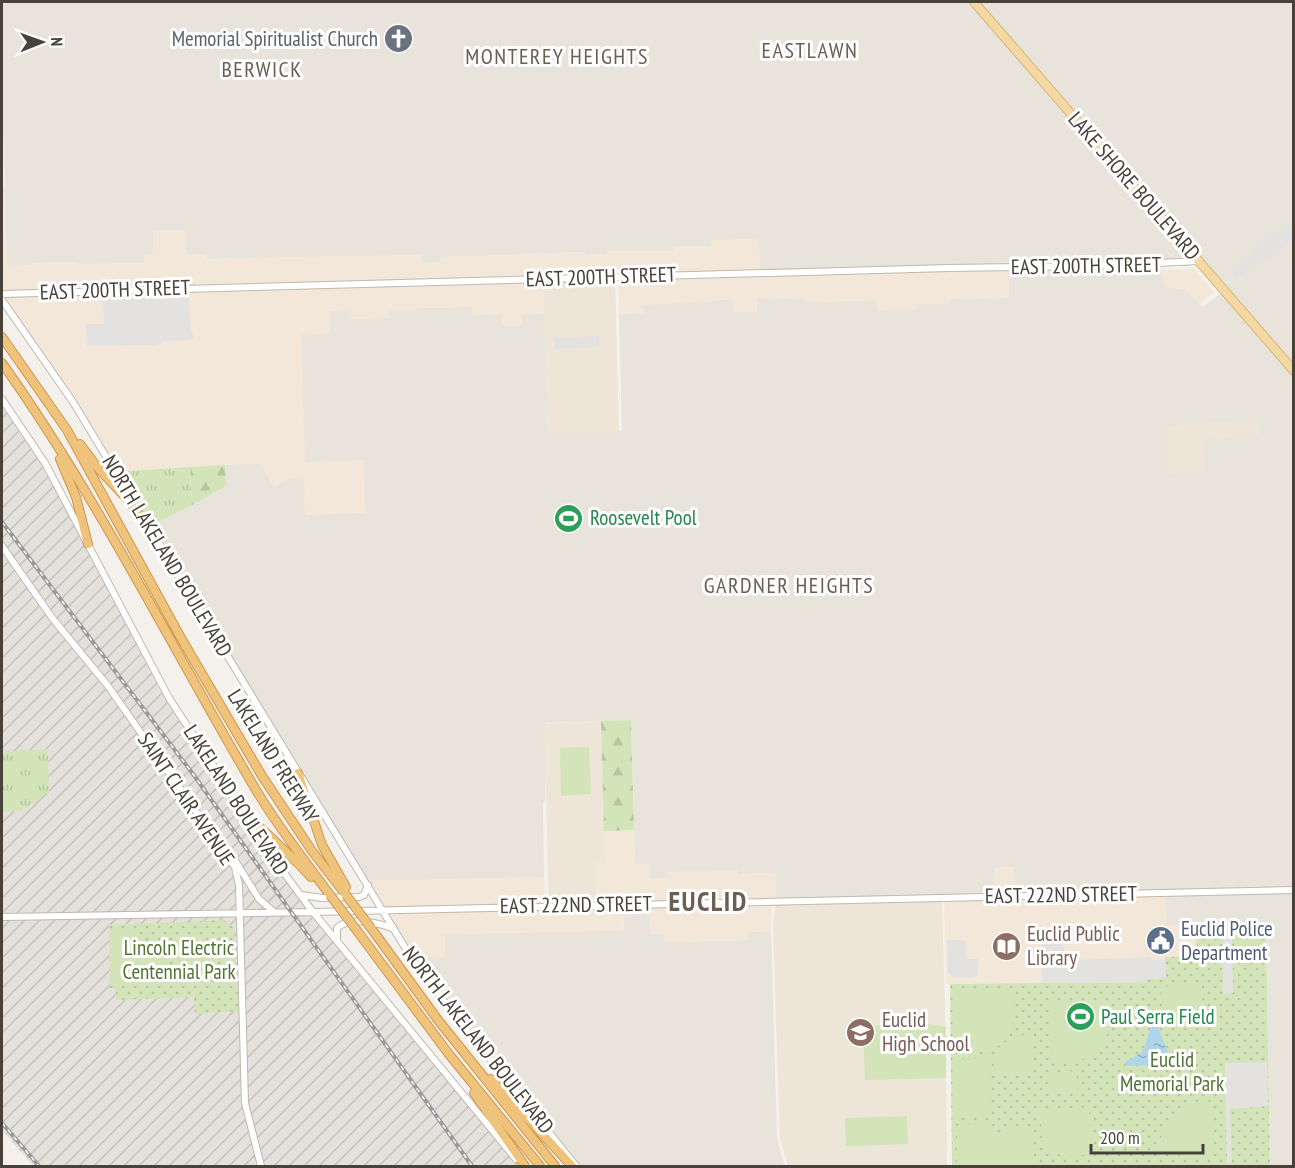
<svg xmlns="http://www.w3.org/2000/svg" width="1295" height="1168" viewBox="0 0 1295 1168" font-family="'PT Sans Narrow',sans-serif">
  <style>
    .residential { fill: #e8e3db; fill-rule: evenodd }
    .commercial { fill: #f3e7da }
    .industrial { fill: url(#industrial-furrows) }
    .education { fill: #ece5d8 }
    .grass { fill: url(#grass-tufts) }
    .forest { fill: url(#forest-firs) }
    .park { fill: url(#park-dots) }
    .garden { fill: #d3e4b9 }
    .parking { fill: #e4e2e0 }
    .water { fill: url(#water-ripples) }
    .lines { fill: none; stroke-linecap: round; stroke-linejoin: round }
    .tertiary-casing { stroke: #bfb9af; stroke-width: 8 }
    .primary-casing { stroke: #d9b676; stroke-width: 10 }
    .motorway-casing { stroke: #ce974c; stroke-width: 10 }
    .tertiary { stroke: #fff; stroke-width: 6 }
    .primary { stroke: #f4d9a5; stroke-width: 8 }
    .motorway { stroke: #f0c37c; stroke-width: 8 }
    .rail-casing { stroke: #999; stroke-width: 4 }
    .rail { stroke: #fff; stroke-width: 1.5; stroke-dasharray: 4.5; stroke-linecap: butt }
    .motorway-bridge-casing { stroke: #ce974c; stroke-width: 10; stroke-linecap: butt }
    .motorway-bridge { stroke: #f0c37c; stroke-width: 8 }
    .labels { text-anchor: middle; stroke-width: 6; stroke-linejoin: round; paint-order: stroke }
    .worship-label { font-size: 21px; fill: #5b616d; stroke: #fff; text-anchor: end }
    .street-label { font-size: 21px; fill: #48423a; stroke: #fff }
    .leisure-label { font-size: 21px; fill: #27864d; stroke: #fff; text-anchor: start }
    .service-label { font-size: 21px; fill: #4e5e75; stroke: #fff; text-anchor: start }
    .education-label { font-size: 21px; fill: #785e54; stroke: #fff; text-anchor: start }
    .park-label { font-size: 21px; fill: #4f7532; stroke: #fff }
    .neighbourhood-label { font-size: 22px; letter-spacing: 1.5px; fill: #6a5f52; stroke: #fff }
    .district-label { font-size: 27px; font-weight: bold; letter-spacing: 1.5px; fill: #6a5f52; stroke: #fff }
  </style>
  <defs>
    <pattern id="industrial-furrows" width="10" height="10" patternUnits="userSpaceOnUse" patternTransform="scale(1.5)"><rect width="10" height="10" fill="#e4e1dd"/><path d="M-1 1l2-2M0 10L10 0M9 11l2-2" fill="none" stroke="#c5c2be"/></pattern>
    <pattern id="grass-tufts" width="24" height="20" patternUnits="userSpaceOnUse" patternTransform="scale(1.5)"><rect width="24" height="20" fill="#d3e4b9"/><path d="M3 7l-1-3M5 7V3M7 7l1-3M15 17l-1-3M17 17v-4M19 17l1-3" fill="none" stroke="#b7c5a0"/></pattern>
    <pattern id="forest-firs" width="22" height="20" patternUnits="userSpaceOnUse" patternTransform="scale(1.5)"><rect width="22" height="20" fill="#d3e4b9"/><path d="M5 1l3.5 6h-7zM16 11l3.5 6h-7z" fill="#b7c5a0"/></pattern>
    <pattern id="park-dots" width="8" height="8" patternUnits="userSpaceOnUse" patternTransform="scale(1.5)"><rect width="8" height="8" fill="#d3e4b9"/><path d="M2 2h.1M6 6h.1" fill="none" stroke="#b7c5a0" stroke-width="1.8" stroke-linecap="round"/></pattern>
    <pattern id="water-ripples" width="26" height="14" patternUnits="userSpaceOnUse" patternTransform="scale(1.5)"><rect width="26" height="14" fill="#afd5ea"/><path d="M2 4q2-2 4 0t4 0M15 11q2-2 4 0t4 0" fill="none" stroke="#90aebf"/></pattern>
  </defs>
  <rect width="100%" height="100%" fill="#f4f1ec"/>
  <path class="residential" d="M 2,2 L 974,2 L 978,6 L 983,2 L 1293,2 L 1293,1166 L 1270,1166 L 1266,933 L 1196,933 L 1195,925 L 1166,926 L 1165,893 L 1015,896 L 1014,867 L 994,868 L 995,896 L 776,901 L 775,873 L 738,874 L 738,871 L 668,872 L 668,878 L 649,879 L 635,864 L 631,720 L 547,723 L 545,801 L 543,802 L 544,877 L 365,881 L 148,527 L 226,486 L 225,465 L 260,463 L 274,487 L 286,479 L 304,477 L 301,334 L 330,311 L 351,310 L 351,319 L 389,318 L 389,311 L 416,311 L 416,308 L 472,307 L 473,315 L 502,314 L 503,326 L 522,326 L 522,314 L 544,314 L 547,433 L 622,431 L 619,314 L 644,313 L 644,305 L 733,299 L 734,312 L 757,312 L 757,298 L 806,299 L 806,302 L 877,300 L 877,311 L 916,304 L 950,303 L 950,299 L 1009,298 L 760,273 L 758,239 L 712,240 L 711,246 L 674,246 L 673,251 L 608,251 L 607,254 L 585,255 L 584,252 L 515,254 L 514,255 L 441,257 L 440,262 L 422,263 L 421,255 L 207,259 L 186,254 L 185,230 L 153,230 L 153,255 L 144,263 L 79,264 L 78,262 L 30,263 L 30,265 L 7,266 L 2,93 ZM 1200,262 L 1225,290 L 1203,307 L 1184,289 L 1165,287 L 1161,265 Z
    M 623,904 L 650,904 L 664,934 L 665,942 L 748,940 L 748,932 L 771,931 L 777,1139 L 785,1166 L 576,1166 L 412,959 L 445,934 L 624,930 Z"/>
  <path class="commercial" d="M 2,187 L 5,187 L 7,266 L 30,265 L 30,263 L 79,262 L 79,264 L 144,263 L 144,255 L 153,254 L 153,230 L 185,230 L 186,254 L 206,254 L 207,259 L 421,255 L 422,263 L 440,262 L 440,257 L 514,255 L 514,254 L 585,252 L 585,255 L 607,254 L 607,251 L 673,251 L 673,246 L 711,246 L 711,240 L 759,239 L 760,273 L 1009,267 L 1009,298 L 951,299 L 950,303 L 916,304 L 916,310 L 877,311 L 876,300 L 806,302 L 805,299 L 757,298 L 757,312 L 733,312 L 733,299 L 711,300 L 710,302 L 644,305 L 644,313 L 619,314 L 618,277 L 543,282 L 544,314 L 522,315 L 522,326 L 502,326 L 502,314 L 472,315 L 472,307 L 417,308 L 416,311 L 389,311 L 389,318 L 351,319 L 351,310 L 330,311 L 330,333 L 301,335 L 305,462 L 364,460 L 365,513 L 305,515 L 304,478 L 286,479 L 274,487 L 260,463 L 115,472 L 73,402 L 2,300 Z
    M 1194,269 L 1214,292 L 1200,304 L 1184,289 L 1165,287 L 1162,270 Z
    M 634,830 L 635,864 L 649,864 L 650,879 L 668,878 L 668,872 L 738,870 L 738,874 L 775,873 L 776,901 L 771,902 L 771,931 L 749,932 L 748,940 L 664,942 L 664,934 L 650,934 L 649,904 L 623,905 L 624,931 L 445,934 L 445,958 L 412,959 L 365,881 L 544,877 L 545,906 L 595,904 L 595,863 L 605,862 L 604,831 Z
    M 1014,867 L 1015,896 L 1165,892 L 1166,925 L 1196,925 L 1197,957 L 1166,978 L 1147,979 L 1147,982 L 946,984 L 944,897 L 994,896 L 994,868 Z"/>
  <path class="industrial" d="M 2,399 L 45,463 L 169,698 L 279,866 L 522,1166 L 33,1166 L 2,1130 Z"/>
  <path class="education" d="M 615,280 L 619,432 L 547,433 L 543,282 Z
    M 1257,419 L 1259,435 L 1204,440 L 1206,471 L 1168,474 L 1167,426 Z
    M 601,721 L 605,863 L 595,863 L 595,905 L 579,905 L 578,902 L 549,903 L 544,724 Z
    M 940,900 L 942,904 L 946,1038 L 947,1166 L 788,1166 L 780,1139 L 773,925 L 776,903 Z"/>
  <path class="grass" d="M 190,467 L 192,505 L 148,527 L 115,472 Z
    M 48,749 L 49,792 L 22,811 L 2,812 L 2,751 Z"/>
  <path class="forest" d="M 225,465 L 226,486 L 192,505 L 190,467 Z
    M 631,720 L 634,830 L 604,831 L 601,721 Z"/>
  <path class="park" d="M 223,920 L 234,927 L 239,1011 L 195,1014 L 194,997 L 116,1000 L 115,989 L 110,988 L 109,925 Z
    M 1196,933 L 1266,933 L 1270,1166 L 952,1166 L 950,984 L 1147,982 L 1147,979 L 1166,978 L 1165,957 L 1197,956 Z"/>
  <path class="garden" d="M 589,747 L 591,794 L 561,796 L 560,748 Z
    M 109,932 L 136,932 L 160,954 L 161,982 L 110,985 Z
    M 1235,934 L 1259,934 L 1259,959 L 1235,959 Z
    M 1201,985 L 1203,1007 L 1162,1009 L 1160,987 Z
    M 957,990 L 1013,990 C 1014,1046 1011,1049 955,1050 L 953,993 Z
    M 1109,1001 L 1108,1032 L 1100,1053 L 1081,1060 L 1052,1062 L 1051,1003 Z
    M 895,1022 L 918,1022 L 946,1027 L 946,1078 L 865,1080 L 863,1026 L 890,1025 Z
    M 1034,1032 L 1033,1072 L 993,1074 L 995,1049 L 1002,1046 L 1009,1039 Z
    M 989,1058 L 990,1116 L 955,1117 L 954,1059 Z
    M 1077,1071 L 1078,1091 L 1048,1093 L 1047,1073 Z
    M 1208,1099 C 1212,1119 1220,1139 1209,1156 L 1191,1157 L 1157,1152 C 1165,1120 1175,1105 1208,1099 Z
    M 1089,1107 L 1092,1154 C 1049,1160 1041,1153 1040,1110 Z
    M 907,1116 L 908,1144 L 846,1146 L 845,1118 Z
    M 992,1123 L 994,1135 L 1002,1135 L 1010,1125 L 1032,1127 L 1034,1166 L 957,1166 L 957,1125 Z"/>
  <path class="parking" d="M 1287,226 L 1293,234 L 1293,238 L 1272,256 L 1257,263 L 1237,280 L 1231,272 L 1255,252 L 1253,249 L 1273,231 L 1277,235 Z
    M 189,295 L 190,327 L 194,338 L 189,340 L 163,341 L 160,344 L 153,345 L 87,346 L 86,324 L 104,324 L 102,298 L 156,296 L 157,300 L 172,299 L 172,296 Z
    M 599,336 L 599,347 L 554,349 L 554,338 Z
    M 1046,927 L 1063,927 L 1064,954 L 1042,954 L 1041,933 Z
    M 1225,936 L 1232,936 L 1233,993 L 1223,994 L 1222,939 L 1225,939 Z
    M 947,940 L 962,940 L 966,942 L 967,959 L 978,959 L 978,975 L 971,978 L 953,978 L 948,972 Z
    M 1151,957 L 1152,960 L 1165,959 L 1166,978 L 1147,979 L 1147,982 L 1042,983 L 1042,961 Z
    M 1267,1062 L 1268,1106 L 1230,1109 L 1232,1163 L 1227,1163 L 1225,1063 Z"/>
  <path class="water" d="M 1151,1024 L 1158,1027 L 1167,1050 L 1167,1059 L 1148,1065 L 1125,1066 L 1125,1062 L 1141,1053 L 1145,1047 Z"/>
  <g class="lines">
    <defs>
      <path id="tertiary" d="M 2,294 L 949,268 L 1091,266 L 1200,261
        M 2,300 L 73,402 L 134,503
        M 2,399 L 45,463 L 169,698 L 279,866 L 313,912 L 516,1159
        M 149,527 L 412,959 L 449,1008 L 576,1166
        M 2,546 L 53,619 L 108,686 L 235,867 L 239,885 L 245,1103 L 261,1166
        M 231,854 L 259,899 L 274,912
        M 301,895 L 322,898 L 359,897 L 364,895 L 368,885
        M 2,917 L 313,912 L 1294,890
        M 337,939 L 337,928 C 349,916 381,923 394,929"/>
      <path id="primary" d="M 974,2 L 1294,371"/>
      <path id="motorway" d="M 2,337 L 67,430 L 181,638 L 262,776 L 312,851 L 346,895
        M 2,363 C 98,498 172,648 256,790 C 278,827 305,861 330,895
        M 80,444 L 97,467 L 129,501 L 150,529
        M 60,459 L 76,497 L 88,544
        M 298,773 L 322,845 L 346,887
        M 241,809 C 264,832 289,853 311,877
        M 355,928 L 448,1053 L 540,1166
        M 371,928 L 438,1020 L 555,1166
        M 491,1079 L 572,1166
        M 474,1093 L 525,1166"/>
    </defs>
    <use href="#tertiary" class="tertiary-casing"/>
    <use href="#primary" class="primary-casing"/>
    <use href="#motorway" class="motorway-casing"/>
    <use href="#tertiary" class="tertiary"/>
    <use href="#primary" class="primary"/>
    <use href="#motorway" class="motorway"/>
    <defs>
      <path id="rail" d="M 2,522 L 193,774 L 472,1166
        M 2,1123 L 39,1166"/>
    </defs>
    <use href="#rail" class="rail-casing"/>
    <use href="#rail" class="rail"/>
    <defs>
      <path id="motorway-bridge" d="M 330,895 L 355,928
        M 346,895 L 371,928"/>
    </defs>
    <use href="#motorway-bridge" class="motorway-bridge-casing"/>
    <use href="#motorway-bridge" class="motorway-bridge"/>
  </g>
  <defs>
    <symbol id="church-disc" viewBox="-11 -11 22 22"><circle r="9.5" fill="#6b7280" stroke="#fff"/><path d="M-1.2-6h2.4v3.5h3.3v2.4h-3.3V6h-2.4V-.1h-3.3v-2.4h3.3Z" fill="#fff"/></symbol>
    <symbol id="stadium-disc" viewBox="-11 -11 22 22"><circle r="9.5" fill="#2e9e5b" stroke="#fff"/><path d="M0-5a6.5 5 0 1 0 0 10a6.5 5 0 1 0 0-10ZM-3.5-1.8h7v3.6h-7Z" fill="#fff"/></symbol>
    <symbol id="civic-disc" viewBox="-11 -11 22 22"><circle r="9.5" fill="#5c6f8a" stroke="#fff"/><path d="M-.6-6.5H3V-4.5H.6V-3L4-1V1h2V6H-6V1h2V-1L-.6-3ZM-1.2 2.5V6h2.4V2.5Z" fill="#fff"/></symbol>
    <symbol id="library-disc" viewBox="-11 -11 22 22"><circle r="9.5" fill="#8d6e63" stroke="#fff"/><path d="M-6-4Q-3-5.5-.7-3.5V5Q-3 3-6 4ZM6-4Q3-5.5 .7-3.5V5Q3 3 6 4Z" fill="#fff"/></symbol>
    <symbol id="school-disc" viewBox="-11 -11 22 22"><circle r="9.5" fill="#8d6e63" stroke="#fff"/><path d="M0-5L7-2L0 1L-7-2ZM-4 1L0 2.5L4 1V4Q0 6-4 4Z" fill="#fff"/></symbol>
  </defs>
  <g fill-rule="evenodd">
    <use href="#church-disc" x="382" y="22" width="33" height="33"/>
    <use href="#stadium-disc" x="552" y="502" width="33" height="33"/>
    <use href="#civic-disc" x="1144" y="924" width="33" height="33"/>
    <use href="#library-disc" x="990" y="930" width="33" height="33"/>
    <use href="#stadium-disc" x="1064" y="1000" width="33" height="33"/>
    <use href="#school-disc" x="844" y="1016" width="33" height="33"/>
  </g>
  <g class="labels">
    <g class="worship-label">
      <text x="378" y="46">Memorial Spiritualist Church</text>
    </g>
    <g class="street-label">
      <text transform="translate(1134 186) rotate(49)" y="7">LAKE SHORE BOULEVARD</text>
      <text transform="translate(1086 266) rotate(-1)" y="7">EAST 200TH STREET</text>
      <text transform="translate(601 277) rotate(-2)" y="7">EAST 200TH STREET</text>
      <text transform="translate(115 290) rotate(-2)" y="7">EAST 200TH STREET</text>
      <text transform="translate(167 556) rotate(59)" y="7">NORTH LAKELAND BOULEVARD</text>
      <text transform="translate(273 756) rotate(58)" y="7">LAKELAND FREEWAY</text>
      <text transform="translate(186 799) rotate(56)" y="7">SAINT CLAIR AVENUE</text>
      <text transform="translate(236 800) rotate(57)" y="7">LAKELAND BOULEVARD</text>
      <text transform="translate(1061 895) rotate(-1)" y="7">EAST 222ND STREET</text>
      <text transform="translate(576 905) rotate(-1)" y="7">EAST 222ND STREET</text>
      <text transform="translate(478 1040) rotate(52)" y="7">NORTH LAKELAND BOULEVARD</text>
    </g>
    <g class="leisure-label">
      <text x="590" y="525">Roosevelt Pool</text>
      <text x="1101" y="1024">Paul Serra Field</text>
    </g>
    <g class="service-label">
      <text x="1181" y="936">Euclid Police<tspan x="1181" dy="24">Department</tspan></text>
    </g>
    <g class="education-label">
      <text x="1027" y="941">Euclid Public<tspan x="1027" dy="24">Library</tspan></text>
      <text x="882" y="1027">Euclid<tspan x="882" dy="24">High School</tspan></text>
    </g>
    <g class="park-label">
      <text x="179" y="955">Lincoln Electric<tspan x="179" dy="24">Centennial Park</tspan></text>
      <text x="1172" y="1067">Euclid<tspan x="1172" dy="24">Memorial Park</tspan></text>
    </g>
    <g class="neighbourhood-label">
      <text x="810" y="58">EASTLAWN</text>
      <text x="557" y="64">MONTEREY HEIGHTS</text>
      <text x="262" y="77">BERWICK</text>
      <text x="789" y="593">GARDNER HEIGHTS</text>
    </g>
    <g class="district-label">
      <text x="708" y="911">EUCLID</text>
    </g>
  </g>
  <rect width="1295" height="1168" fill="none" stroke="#48423a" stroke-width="6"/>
  <g transform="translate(42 42) rotate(89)" stroke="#ffffff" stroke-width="4.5" paint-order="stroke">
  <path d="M0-4.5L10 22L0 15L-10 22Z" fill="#48423a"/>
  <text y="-9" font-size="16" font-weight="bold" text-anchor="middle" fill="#48423a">N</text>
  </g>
  <path d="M1091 1144v9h112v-9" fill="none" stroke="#48423a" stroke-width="3"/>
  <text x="1100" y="1144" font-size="18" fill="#48423a" stroke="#ffffff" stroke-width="4.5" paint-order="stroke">200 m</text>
</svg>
